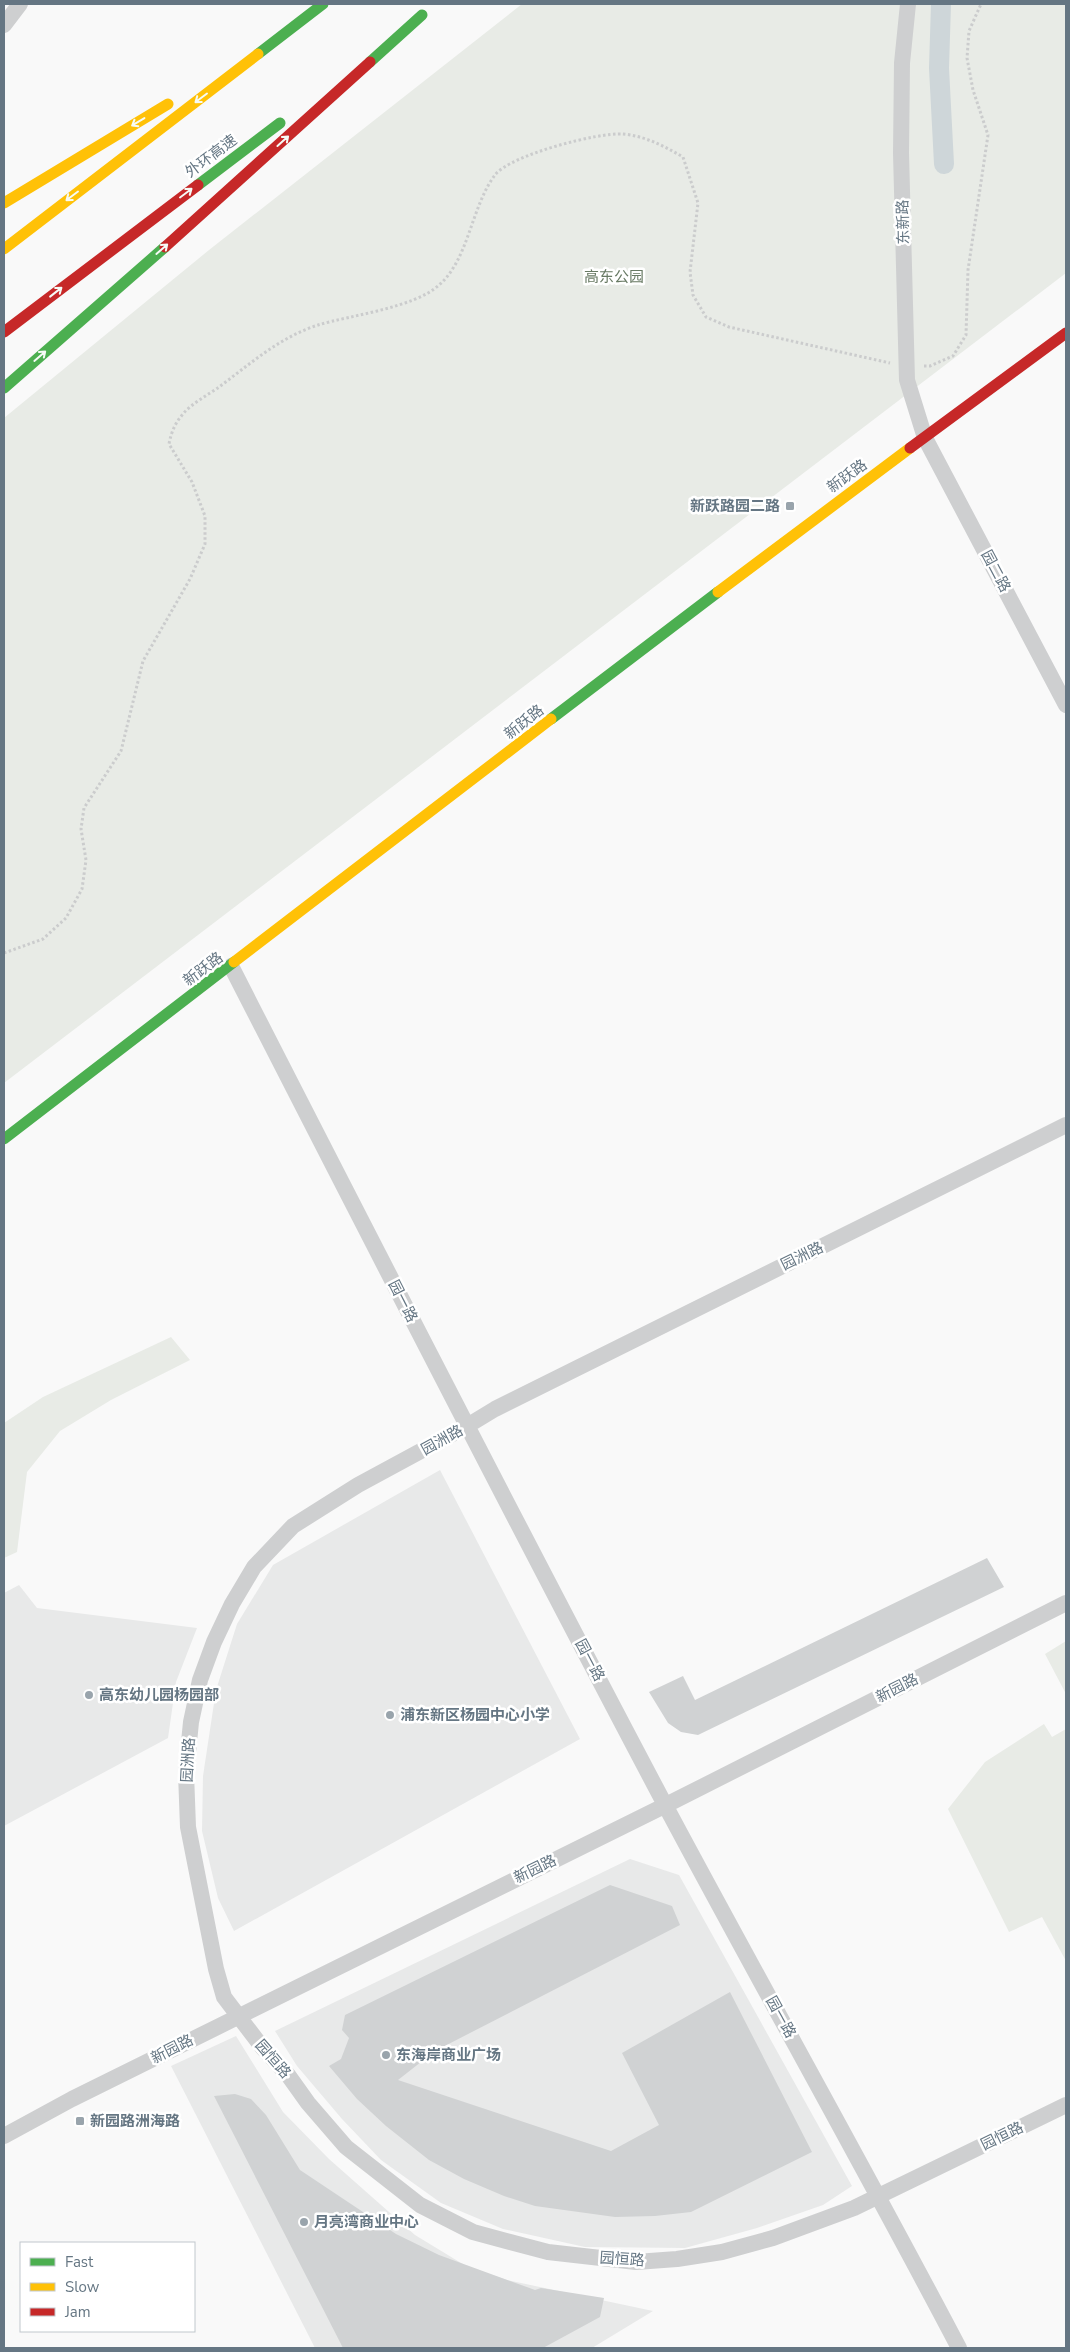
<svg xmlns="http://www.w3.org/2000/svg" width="1070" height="2352" viewBox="0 0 1070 2352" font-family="'Nunito Sans','Noto Sans SC',sans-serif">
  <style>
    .built { fill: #e8e9e9 }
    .green { fill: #e8ebe6 }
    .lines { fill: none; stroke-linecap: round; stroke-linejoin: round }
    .canal { stroke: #ced6d9; stroke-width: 20 }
    .building { fill: #d0d2d3 }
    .path { stroke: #cbcccd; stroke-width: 3; stroke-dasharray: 2.5 2.5; stroke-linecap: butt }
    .street { stroke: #cecfd0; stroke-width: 16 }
    .fast { stroke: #4caf50; stroke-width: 11 }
    .slow { stroke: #ffc107; stroke-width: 11 }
    .jam { stroke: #c62828; stroke-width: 11 }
    .oneway { stroke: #f6fbf6 }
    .poi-dot { fill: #99a4ac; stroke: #fff; stroke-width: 2 }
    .labels { text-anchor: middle; stroke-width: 5; stroke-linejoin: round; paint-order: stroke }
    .street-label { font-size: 15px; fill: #657683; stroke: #fff }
    .park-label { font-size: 15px; fill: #687a64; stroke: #fff }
    .poi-label { font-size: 15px; font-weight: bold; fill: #657683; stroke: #fff; text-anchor: start }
  </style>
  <rect width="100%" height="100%" fill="#f9f9f9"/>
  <path class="built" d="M 440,1470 L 580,1739 L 234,1931 L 218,1898 L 202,1831 L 203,1776 L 216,1690 L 237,1624 L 273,1565 Z
    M 19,1585 L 37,1608 L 197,1628 L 176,1682 L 168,1738 L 4,1826 L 4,1593 Z
    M 630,1859 L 679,1875 L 852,2186 L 823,2205 L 757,2228 L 685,2248 L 585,2247 L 503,2229 L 441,2203 L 381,2160 L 342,2119 L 297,2066 L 275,2031 Z
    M 236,2036 L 283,2112 L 329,2159 L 415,2235 L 466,2266 L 507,2280 L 653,2311 L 592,2348 L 315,2348 L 171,2066 Z"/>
  <path class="green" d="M 522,4 L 1066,4 L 1066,273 L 4,1083 L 4,418 L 209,250 Z
    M 171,1337 L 190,1360 L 111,1400 L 60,1431 L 27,1472 L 17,1552 L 4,1558 L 4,1423 L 43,1397 Z
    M 1066,1641 L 1066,1694 L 1045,1654 Z
    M 1044,1724 L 1052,1737 L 1066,1729 L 1066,1961 L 1042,1917 L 1009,1932 L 948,1809 L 985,1762 Z"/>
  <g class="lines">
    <path class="canal" d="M 941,4 L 939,68 L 944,164"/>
  </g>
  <path class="building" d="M 987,1558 L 1004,1587 L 698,1735 L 681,1732 L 668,1723 L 649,1692 L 683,1676 L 695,1700 Z
    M 610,1885 L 672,1906 L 680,1925 L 435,2051 L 398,2080 L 611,2151 L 659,2125 L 622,2053 L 730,1992 L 812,2152 L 691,2212 L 655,2216 L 615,2217 L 535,2206 L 504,2196 L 464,2179 L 429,2160 L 386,2126 L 357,2099 L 329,2066 L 341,2059 L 349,2038 L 342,2030 L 345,2015 Z
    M 235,2094 L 251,2099 L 266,2115 L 300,2170 L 396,2234 L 439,2255 L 535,2290 L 541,2288 L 604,2298 L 600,2317 L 543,2348 L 343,2348 L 214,2096 Z"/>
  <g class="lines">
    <path class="path" d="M 924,366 L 930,366 L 953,356 L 966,335 L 968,270 L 988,135 L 973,90 L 967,58 L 969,31 L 981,4
      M 4,953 L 43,939 L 66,918 L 82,889 L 86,860 L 81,829 L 84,808 L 121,751 L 143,661 L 190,579 L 205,544 L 205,516 L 192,482 L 169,444 C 171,433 175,423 183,414 C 192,403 208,395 219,387 C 250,364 280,337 318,325 C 351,315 414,308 439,285 C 469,259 471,207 495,175 C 510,155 599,132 623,134 C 645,136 664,146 683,157 L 698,203 L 690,272 L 693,295 L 706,317 L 729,327 L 890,363"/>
    <path class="street" d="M 908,4 L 902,63 L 901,153 L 907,380 L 925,438 L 1066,705
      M 4,25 L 20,4
      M 231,966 C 374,1246 517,1525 664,1803 C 761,1985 863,2165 959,2348
      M 1066,1125 L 495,1409 L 467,1426 L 358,1485 L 293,1526 L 254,1567 L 232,1604 L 214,1642 L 200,1680 L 191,1722 L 186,1773 L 188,1827 L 216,1969 L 224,1997 L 262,2047 L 288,2075 L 308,2103 L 346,2147 L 420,2205 L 473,2232 L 510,2242 L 548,2252 L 636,2262 L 677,2259 L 722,2252 L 773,2238 L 854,2208 L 1066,2105
      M 4,2136 L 72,2099 L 666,1805 L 1066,1603"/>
    <path class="fast" d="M 258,54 L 323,4
      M 370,62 L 422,15
      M 198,185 L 280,123
      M 4,388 L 165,247
      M 551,719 L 718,592
      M 4,1139 L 234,962"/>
    <path class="slow" d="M 4,203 L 168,104
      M 4,249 L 258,54
      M 718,592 L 910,448
      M 234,962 L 551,719"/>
    <path class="jam" d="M 165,247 L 370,62
      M 4,332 L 198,185
      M 910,448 L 1066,333"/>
  </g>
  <defs><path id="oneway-shaft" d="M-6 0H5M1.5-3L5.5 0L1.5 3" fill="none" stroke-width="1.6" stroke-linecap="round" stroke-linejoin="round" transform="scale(1.25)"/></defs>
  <g class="oneway">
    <use href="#oneway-shaft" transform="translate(201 98) rotate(143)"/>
    <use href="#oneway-shaft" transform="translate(138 122) rotate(149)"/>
    <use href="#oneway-shaft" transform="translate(283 141) rotate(-42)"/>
    <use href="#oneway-shaft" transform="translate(186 193) rotate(-37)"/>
    <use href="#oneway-shaft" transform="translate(72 196) rotate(143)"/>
    <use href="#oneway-shaft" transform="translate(162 249) rotate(-41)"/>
    <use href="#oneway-shaft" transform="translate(56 292) rotate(-38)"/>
    <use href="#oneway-shaft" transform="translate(40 356) rotate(-41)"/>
  </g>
  <g class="poi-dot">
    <rect x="785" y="501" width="10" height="10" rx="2.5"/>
    <circle cx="89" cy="1695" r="5"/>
    <circle cx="390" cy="1715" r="5"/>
    <circle cx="386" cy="2055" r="5"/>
    <rect x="75" y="2116" width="10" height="10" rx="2.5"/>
    <circle cx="304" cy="2222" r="5"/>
  </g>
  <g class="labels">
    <g class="street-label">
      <text transform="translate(211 156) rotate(-37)" y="5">外环高速</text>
      <text transform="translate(903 222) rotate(-91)" y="5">东新路</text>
      <text transform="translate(847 476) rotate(-36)" y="5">新跃路</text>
      <text transform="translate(996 571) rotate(62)" y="5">园二路</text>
      <text transform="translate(524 722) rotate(-38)" y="5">新跃路</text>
      <text transform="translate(203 969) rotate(-37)" y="5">新跃路</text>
      <text transform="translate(802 1256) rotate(-26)" y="5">园洲路</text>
      <text transform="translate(403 1301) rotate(63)" y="5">园一路</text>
      <text transform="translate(442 1440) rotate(-29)" y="5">园洲路</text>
      <text transform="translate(590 1660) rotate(62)" y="5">园一路</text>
      <text transform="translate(897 1688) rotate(-27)" y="5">新园路</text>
      <text transform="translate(188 1760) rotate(-87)" y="5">园洲路</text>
      <text transform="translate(535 1869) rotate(-26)" y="5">新园路</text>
      <text transform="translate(781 2017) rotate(61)" y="5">园一路</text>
      <text transform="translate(172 2049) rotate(-27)" y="5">新园路</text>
      <text transform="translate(273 2059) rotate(49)" y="5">园恒路</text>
      <text transform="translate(1002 2136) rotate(-26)" y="5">园恒路</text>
      <text transform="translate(622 2259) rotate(4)" y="5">园恒路</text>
    </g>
    <g class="park-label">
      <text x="614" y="282">高东公园</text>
    </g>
    <g class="poi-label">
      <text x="780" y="511" text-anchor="end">新跃路园二路</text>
      <text x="99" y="1700">高东幼儿园杨园部</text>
      <text x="400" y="1720">浦东新区杨园中心小学</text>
      <text x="396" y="2060">东海岸商业广场</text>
      <text x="90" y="2126">新园路洲海路</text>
      <text x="314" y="2227">月亮湾商业中心</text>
    </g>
  </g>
  <rect width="1070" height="2352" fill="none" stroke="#657683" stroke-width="10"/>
  <rect x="20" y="2242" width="175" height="90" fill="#ffffff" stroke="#c1c8cd"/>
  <rect x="30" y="2258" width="25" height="8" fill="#4caf50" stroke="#c1c8cd"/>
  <text x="65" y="2267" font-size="15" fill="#657683">Fast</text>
  <rect x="30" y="2283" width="25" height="8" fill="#ffc107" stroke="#c1c8cd"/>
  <text x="65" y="2292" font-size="15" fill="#657683">Slow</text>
  <rect x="30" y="2308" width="25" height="8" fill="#c62828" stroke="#c1c8cd"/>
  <text x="65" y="2317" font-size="15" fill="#657683">Jam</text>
</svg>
